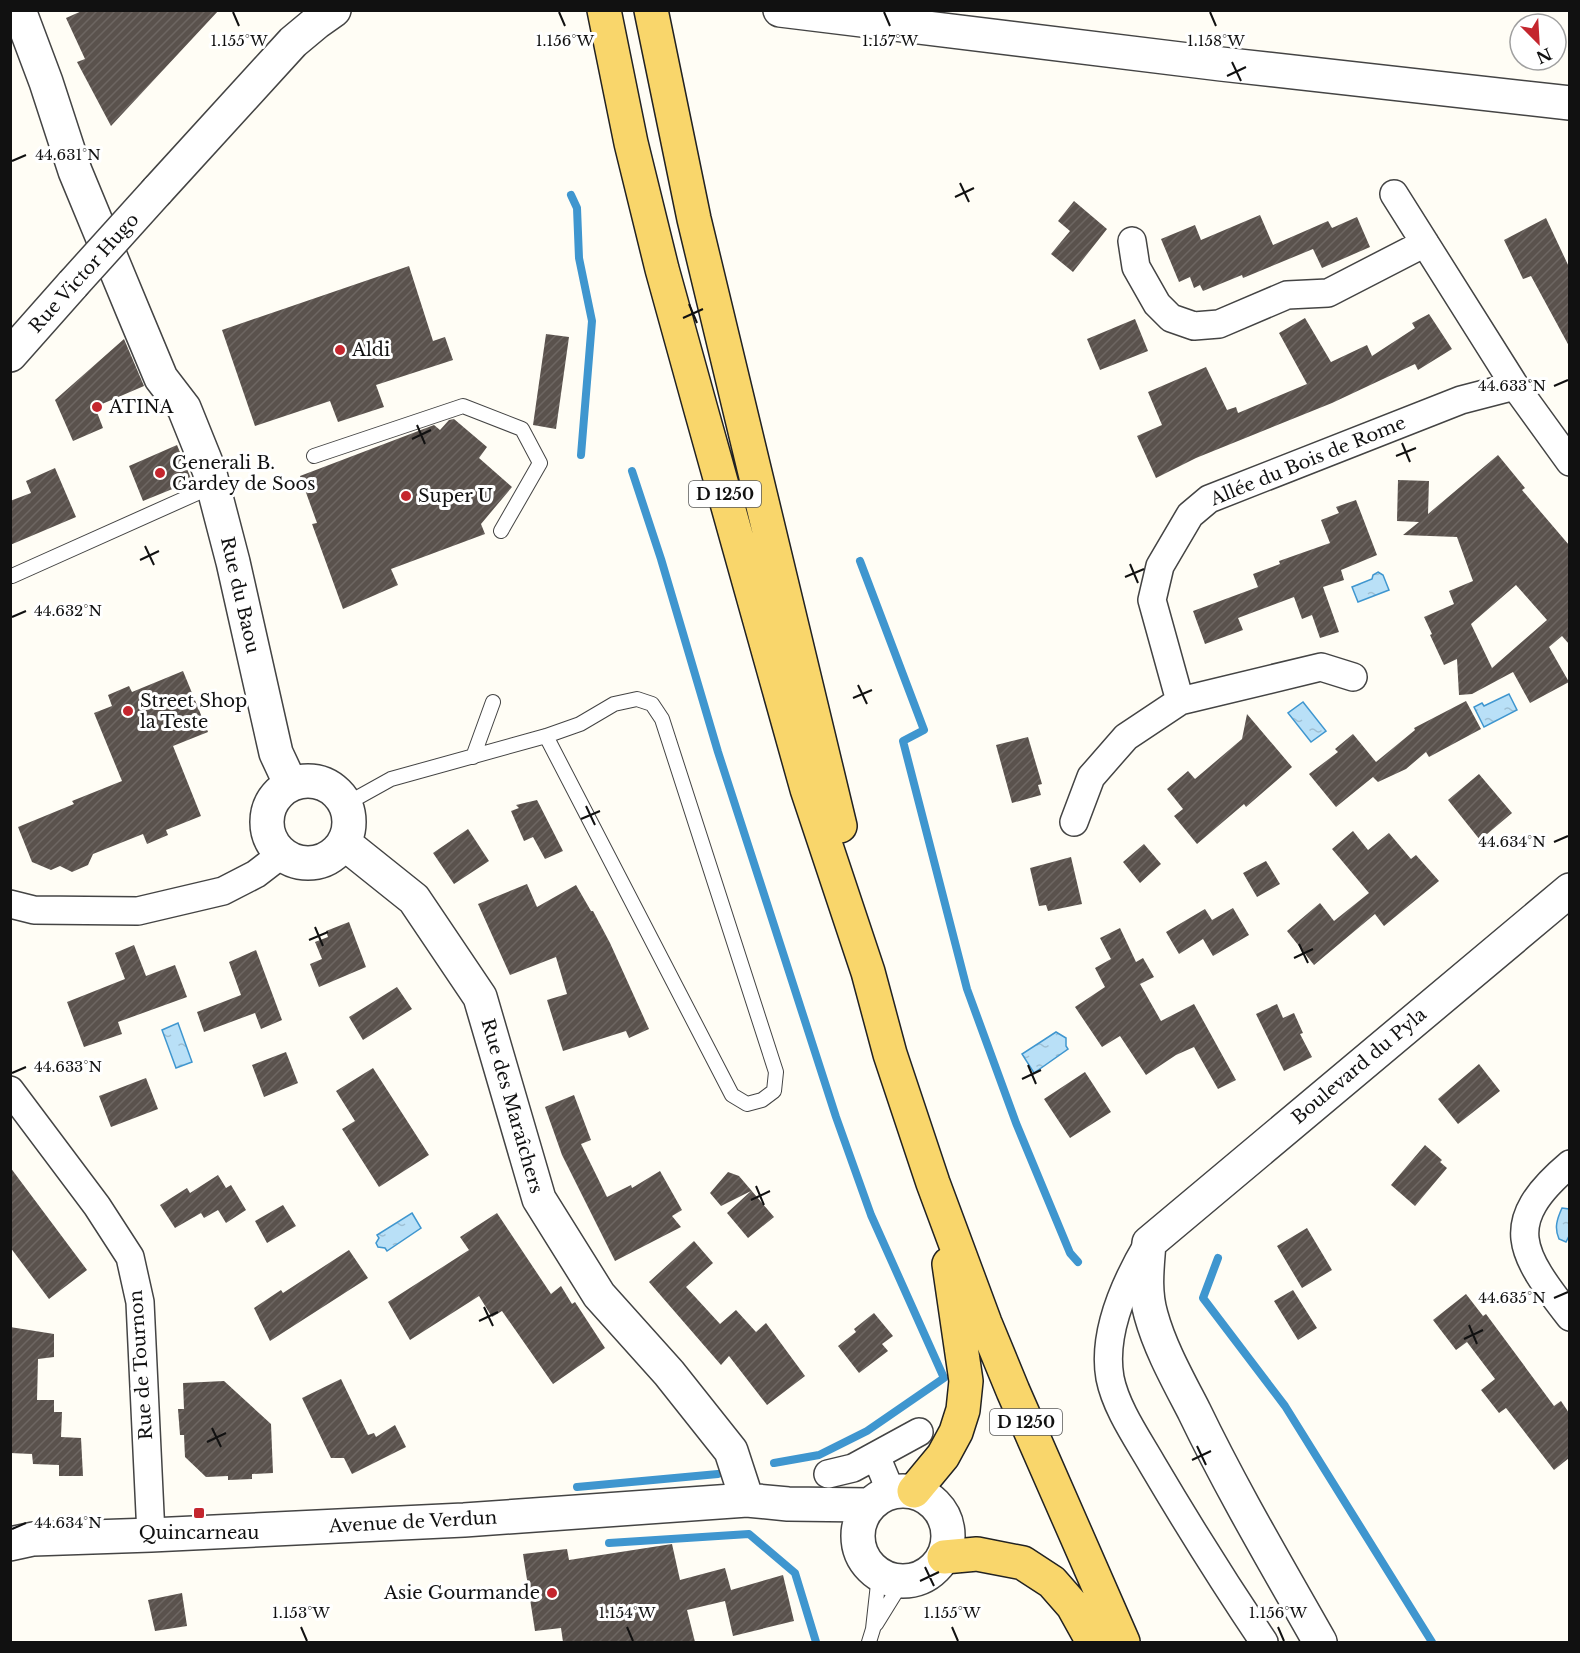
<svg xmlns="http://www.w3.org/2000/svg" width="1580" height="1653" viewBox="0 0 1580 1653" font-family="'Libre Baskerville',serif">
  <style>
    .water { fill: url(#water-ripples); stroke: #3f96cf; stroke-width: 1.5 }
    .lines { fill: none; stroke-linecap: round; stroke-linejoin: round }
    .stream { stroke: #3f96cf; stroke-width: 8 }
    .building { fill: url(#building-hatch); fill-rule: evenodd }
    .service-casing { stroke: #444; stroke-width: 16 }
    .minor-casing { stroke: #444; stroke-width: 30 }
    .tertiary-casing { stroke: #444; stroke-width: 36 }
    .primary-casing { stroke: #222; stroke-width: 36 }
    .service { stroke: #fff; stroke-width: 14 }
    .minor { stroke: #fff; stroke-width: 27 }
    .tertiary { stroke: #fff; stroke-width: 33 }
    .primary { stroke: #f9d66b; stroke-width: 33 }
    .tertiary-bridge-casing { stroke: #444; stroke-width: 36; stroke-linecap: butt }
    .tertiary-bridge { stroke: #fff; stroke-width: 33 }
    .ticks { fill: none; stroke: #111; stroke-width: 2 }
    .poi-dot { fill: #c4262e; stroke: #fff; stroke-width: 2 }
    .labels { text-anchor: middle; stroke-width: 6; stroke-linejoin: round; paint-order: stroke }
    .shield { fill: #fff; stroke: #585858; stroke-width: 1.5 }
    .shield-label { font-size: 16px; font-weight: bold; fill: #111 }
    .street-label { font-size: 18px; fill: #111; stroke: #fff }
    .poi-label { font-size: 18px; fill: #111; stroke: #fff; text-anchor: start }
    .ticks-label { font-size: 15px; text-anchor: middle; fill: #111; stroke: #fff; stroke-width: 6; stroke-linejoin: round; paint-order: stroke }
  </style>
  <defs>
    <pattern id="water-ripples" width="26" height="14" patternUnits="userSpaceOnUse" patternTransform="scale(1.5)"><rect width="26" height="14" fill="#b9e0f7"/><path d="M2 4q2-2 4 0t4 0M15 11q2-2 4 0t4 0" fill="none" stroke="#9ebfd3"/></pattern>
    <pattern id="building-hatch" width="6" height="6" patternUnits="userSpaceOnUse" patternTransform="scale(1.5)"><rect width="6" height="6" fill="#5a524d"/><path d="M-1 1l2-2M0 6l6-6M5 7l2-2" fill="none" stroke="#6d6662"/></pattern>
  </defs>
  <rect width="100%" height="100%" fill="#fffdf5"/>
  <path class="water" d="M 1378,572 L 1383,575 L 1389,590 L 1358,602 L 1352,587 L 1372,579 L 1373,575 Z
    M 1509,694 L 1517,710 L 1484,727 L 1474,707 L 1482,703 L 1484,706 Z
    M 1303,702 L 1326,731 L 1311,742 L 1288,713 Z
    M 178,1023 L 192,1062 L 176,1068 L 162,1030 Z
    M 1056,1032 L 1066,1038 L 1066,1046 L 1068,1049 L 1034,1073 L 1022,1054 Z
    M 1562,1208 L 1569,1209 L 1569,1236 L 1566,1242 L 1559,1239 C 1554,1228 1557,1219 1562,1208 Z
    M 412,1213 L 421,1228 L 387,1251 L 385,1248 L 378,1247 L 376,1243 L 379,1238 L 377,1235 Z"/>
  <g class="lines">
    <path class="stream" d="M 571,195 L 577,208 L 579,258 L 592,321 L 581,455
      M 632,471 L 661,559 L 718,752 L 836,1117 L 871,1215 L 944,1378 L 867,1431 L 819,1455 L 774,1463
      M 860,561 L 924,730 L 903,741 L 967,989 L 1016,1123 L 1070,1253 L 1078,1262
      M 1218,1258 L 1203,1298 L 1285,1406 L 1432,1642
      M 577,1487 L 718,1474
      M 609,1543 L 749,1534 L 795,1573 L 816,1642"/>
  </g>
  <path class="building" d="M 84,10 L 219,10 L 111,126 L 77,62 L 85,59 L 66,18 Z
    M 1074,201 L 1107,229 L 1073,272 L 1051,254 L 1070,231 L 1058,221 Z
    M 1260,215 L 1273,245 L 1328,221 L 1332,228 L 1357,217 L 1370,247 L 1322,268 L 1313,249 L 1243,278 L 1242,275 L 1203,291 L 1200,285 L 1194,288 L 1190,277 L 1179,282 L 1161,239 L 1195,225 L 1201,240 Z
    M 1546,218 L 1569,267 L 1569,346 L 1531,276 L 1523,279 L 1504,240 Z
    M 409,266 L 433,341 L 445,337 L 453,360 L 376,385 L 384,407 L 338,422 L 330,401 L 255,426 L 222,330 Z
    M 1429,314 L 1452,349 L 1418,370 L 1415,364 L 1332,403 L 1196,458 L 1156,478 L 1137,436 L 1162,425 L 1148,392 L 1206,367 L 1227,410 L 1236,407 L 1238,413 L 1307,384 L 1279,333 L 1305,318 L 1331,362 L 1367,345 L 1372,356 L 1415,328 L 1412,323 Z
    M 1135,319 L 1148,351 L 1100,370 L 1087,339 Z
    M 546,334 L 569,337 L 556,429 L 533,425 Z
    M 124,339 L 144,386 L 95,407 L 103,428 L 73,441 L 55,400 Z
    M 454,419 L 487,447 L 479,458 L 512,487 L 481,524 L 485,534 L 391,569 L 398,585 L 343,609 L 312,524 L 317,523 L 300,476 L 434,425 L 440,430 L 449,420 Z
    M 177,445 L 192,481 L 143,501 L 129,466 Z
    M 1498,455 L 1525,488 L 1522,490 L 1569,545 L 1569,644 L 1562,636 L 1549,647 L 1569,682 L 1530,703 L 1513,672 L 1472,694 L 1459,695 L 1457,659 L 1444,665 L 1430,635 L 1432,634 L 1424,617 L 1454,604 L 1449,591 L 1473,581 L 1457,537 L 1403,535 L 1419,522 L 1397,521 L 1398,480 L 1429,481 L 1428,514 ZM 1516,585 L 1547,620 L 1492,668 L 1471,624 Z
    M 55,468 L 76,517 L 10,545 L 10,501 L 31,493 L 26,481 Z
    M 1356,500 L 1377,555 L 1341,570 L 1344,580 L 1323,587 L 1339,632 L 1320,638 L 1312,615 L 1302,619 L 1294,597 L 1238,618 L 1243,630 L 1205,644 L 1193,611 L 1258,587 L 1253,574 L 1280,564 L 1279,561 L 1330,543 L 1321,520 L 1339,513 L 1336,507 Z
    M 183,671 L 208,732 L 173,746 L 201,816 L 166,830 L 168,835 L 147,844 L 143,834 L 93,854 L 88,865 L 72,872 L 60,866 L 51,870 L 32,862 L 18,827 L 74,804 L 72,801 L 122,781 L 94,713 L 112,706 L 108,695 L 129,686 L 132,692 Z
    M 1466,701 L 1481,729 L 1429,757 L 1426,752 L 1406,769 L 1378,782 L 1373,777 L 1336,807 L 1309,774 L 1338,752 L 1335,749 L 1353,734 L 1376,762 L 1415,730 L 1414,728 Z
    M 1247,714 L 1292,767 L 1246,807 L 1244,804 L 1197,844 L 1174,816 L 1183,809 L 1167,789 L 1188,771 L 1195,779 L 1242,739 Z
    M 1028,737 L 1042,784 L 1038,785 L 1041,795 L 1012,803 L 996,745 Z
    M 1479,774 L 1512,813 L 1480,840 L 1448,800 Z
    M 537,800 L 563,851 L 545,859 L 533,837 L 524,841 L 511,811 L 519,808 L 516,805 Z
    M 468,829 L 489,861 L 454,884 L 433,853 Z
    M 1353,831 L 1368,850 L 1389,833 L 1411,859 L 1416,855 L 1439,881 L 1384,926 L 1375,914 L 1314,965 L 1287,931 L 1320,903 L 1334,921 L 1369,893 L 1332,849 Z
    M 1144,844 L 1161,864 L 1140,883 L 1123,862 Z
    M 1071,857 L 1082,904 L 1048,911 L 1046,905 L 1039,906 L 1030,868 Z
    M 1266,861 L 1280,884 L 1257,897 L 1243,873 Z
    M 527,884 L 537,907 L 576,885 L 591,911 L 593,911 L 610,943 L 649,1029 L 629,1038 L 626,1031 L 563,1051 L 547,1000 L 567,994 L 556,957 L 510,975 L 478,904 Z
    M 1233,908 L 1249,935 L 1213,956 L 1203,939 L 1179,954 L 1166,932 L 1205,909 L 1212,920 Z
    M 349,922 L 366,967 L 319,987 L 310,964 L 322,959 L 315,942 L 328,937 L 326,931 Z
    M 1120,928 L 1136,962 L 1143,958 L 1154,977 L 1140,984 L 1161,1021 L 1194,1004 L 1236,1080 L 1218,1089 L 1194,1047 L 1176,1055 L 1146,1075 L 1120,1036 L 1102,1047 L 1075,1007 L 1105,987 L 1095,968 L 1111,959 L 1100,938 Z
    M 134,945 L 146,976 L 175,965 L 187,997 L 118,1022 L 122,1034 L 84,1047 L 67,1002 L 125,979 L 115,953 Z
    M 256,950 L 282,1020 L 261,1029 L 255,1013 L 204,1032 L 197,1012 L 241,995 L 229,962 Z
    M 397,987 L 412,1009 L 363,1040 L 349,1017 Z
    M 1277,1004 L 1283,1018 L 1294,1013 L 1303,1033 L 1300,1034 L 1312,1057 L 1284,1071 L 1256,1014 Z
    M 286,1052 L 298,1083 L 264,1097 L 252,1065 Z
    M 1479,1064 L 1500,1091 L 1458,1124 L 1438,1099 Z
    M 373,1068 L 429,1155 L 379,1187 L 342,1129 L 355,1121 L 336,1091 Z
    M 1085,1072 L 1111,1112 L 1070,1138 L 1044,1099 Z
    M 146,1078 L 158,1109 L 111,1127 L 99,1096 Z
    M 574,1095 L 591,1140 L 581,1144 L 607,1197 L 631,1185 L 632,1188 L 660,1171 L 682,1210 L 672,1216 L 681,1227 L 615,1261 L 562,1155 L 545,1107 Z
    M 1425,1145 L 1442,1160 L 1440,1162 L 1447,1168 L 1415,1206 L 1391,1185 Z
    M 10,1167 L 87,1270 L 49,1299 L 10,1247 Z
    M 728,1172 L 739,1176 L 774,1217 L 748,1238 L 727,1213 L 751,1191 L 721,1206 L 710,1193 Z
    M 218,1175 L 226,1188 L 231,1185 L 246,1210 L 226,1223 L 218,1210 L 204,1218 L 201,1213 L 175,1228 L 160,1205 L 187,1188 L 190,1193 Z
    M 283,1205 L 296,1226 L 267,1243 L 255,1221 Z
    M 497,1213 L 551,1294 L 561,1286 L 572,1304 L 575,1302 L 605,1348 L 553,1384 L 502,1311 L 492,1317 L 479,1296 L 410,1340 L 388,1302 L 469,1250 L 460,1237 Z
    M 1307,1228 L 1332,1270 L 1302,1288 L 1277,1246 Z
    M 694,1241 L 713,1263 L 686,1287 L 720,1324 L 736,1310 L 756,1332 L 766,1323 L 805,1376 L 767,1405 L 729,1356 L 721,1365 L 649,1282 Z
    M 349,1250 L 368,1278 L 270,1341 L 254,1308 L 281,1290 L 283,1293 Z
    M 1293,1290 L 1317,1328 L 1298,1340 L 1274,1301 Z
    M 1466,1294 L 1483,1316 L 1486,1314 L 1554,1406 L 1561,1401 L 1569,1413 L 1569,1458 L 1554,1470 L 1506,1408 L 1499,1413 L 1481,1390 L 1495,1379 L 1467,1342 L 1456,1350 L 1433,1320 Z
    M 874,1313 L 893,1336 L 882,1344 L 888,1351 L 859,1373 L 838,1346 L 856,1332 L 854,1329 Z
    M 10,1327 L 54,1334 L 54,1357 L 38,1359 L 37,1400 L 54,1400 L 54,1412 L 62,1412 L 61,1437 L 81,1438 L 83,1476 L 59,1476 L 59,1465 L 33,1464 L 32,1454 L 10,1453 Z
    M 341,1379 L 368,1435 L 374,1433 L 376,1437 L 395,1425 L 406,1447 L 352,1474 L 344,1458 L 331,1458 L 302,1398 Z
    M 224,1381 L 271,1424 L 273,1473 L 252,1474 L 252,1479 L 228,1480 L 228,1476 L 206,1477 L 185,1457 L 184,1435 L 180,1435 L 178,1409 L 184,1409 L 183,1383 Z
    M 672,1544 L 680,1580 L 725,1568 L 731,1590 L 783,1575 L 794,1621 L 733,1636 L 725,1601 L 687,1610 L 695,1642 L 563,1642 L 561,1628 L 535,1631 L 523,1554 L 567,1549 L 569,1560 Z
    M 182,1593 L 187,1626 L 155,1631 L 148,1600 Z"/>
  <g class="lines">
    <defs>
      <path id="service" d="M 314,456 L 463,406 L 522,429 L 540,463 L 501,531
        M 12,576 L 213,486
        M 473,757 L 493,702
        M 346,804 L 391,779 L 546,736 L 580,724 L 614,704 L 637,699 L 652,704 L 662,719 L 776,1072 L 774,1091 L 762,1100 L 747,1104 L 732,1095 L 546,736
        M 876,1624 L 902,1582
        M 869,1642 L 873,1629 L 879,1575"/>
      <path id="minor" d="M 1394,194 L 1515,386 L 1570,462
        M 1132,241 L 1136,267 L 1157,304 L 1171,318 L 1194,326 L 1219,324 L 1287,295 L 1328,293 L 1425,243
        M 1180,701 L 1152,600 L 1160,566 L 1190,515 L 1209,499 L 1461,400 L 1515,386
        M 1074,822 L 1091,777 L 1126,737 L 1180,701 L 1321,667 L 1353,677
        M 10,904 L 34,910 L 138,911 L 223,891 L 256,874 L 282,854
        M 10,1090 L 97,1206 L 130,1257 L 140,1302 L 151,1535
        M 1570,1164 C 1500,1223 1520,1253 1570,1317
        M 1148,1244 C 1126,1281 1102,1333 1110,1378 C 1116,1408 1137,1438 1152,1464 C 1188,1525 1225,1584 1264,1642
        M 876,1456 L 891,1492
        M 828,1474 L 853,1468 L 919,1432"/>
      <path id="tertiary" d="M 19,10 L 46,82 L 75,171 L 133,311 L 161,378 L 184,408 L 209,470 L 233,562 L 276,753 L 290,783
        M 780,10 L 1221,64 L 1570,103
        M 157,191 L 293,42 L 317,22 L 334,10
        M 10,355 L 73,284
        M267 822a41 41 0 1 1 82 0a41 41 0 1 1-82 0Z
        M 344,843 L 414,899 L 480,997 L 539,1199 L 599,1295 L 669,1373 L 731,1451 L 747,1500
        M858 1536a45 45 0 1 1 90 0a45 45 0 1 1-90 0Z
        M 10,1544 L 33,1539 L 151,1535 L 464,1520 L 747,1500 L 788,1504 L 869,1505
        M 1320,1642 C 1277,1566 1232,1490 1194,1411 C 1178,1380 1160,1348 1151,1315 C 1144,1291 1147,1268 1149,1243 L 1570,890"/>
      <path id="primary" d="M 604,10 L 631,143 L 662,269 L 701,410 L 807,789 L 868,972 L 890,1054 L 933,1183 L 985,1323 L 1013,1391 L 1123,1642
        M 651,10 L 694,219 L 840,826
        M 914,1491 L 943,1456 L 956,1432 L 963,1410 L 966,1381 L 949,1264
        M 944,1557 L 977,1554 L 1023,1563 L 1052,1582 L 1073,1606 L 1093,1642"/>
    </defs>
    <use href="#service" class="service-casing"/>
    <use href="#minor" class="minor-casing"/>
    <use href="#tertiary" class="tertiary-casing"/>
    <use href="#primary" class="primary-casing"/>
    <use href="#service" class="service"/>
    <use href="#minor" class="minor"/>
    <use href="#tertiary" class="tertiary"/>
    <use href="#primary" class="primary"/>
    <defs>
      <path id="tertiary-bridge" d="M 73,284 L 157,191"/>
    </defs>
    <use href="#tertiary-bridge" class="tertiary-bridge-casing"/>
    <use href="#tertiary-bridge" class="tertiary-bridge"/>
  </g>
  <path class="ticks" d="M 233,12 L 239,26M 559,12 L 565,26M 884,12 L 890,26M 1210,12 L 1216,26M 1232,62 L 1241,81M 1227,76 L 1246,67M 12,161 L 26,155M 960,183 L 969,202M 955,197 L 974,188M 689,304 L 697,323M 683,318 L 703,309M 1554,386 L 1568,380M 417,425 L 425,444M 412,439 L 431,430M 1402,443 L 1410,462M 1396,456 L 1416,448M 145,546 L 154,565M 140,560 L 159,551M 1130,564 L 1138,583M 1125,577 L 1144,569M 12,617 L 26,611M 858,685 L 867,704M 853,698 L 872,690M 586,806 L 595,825M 581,819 L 600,811M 1554,842 L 1568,836M 315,927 L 323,946M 309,940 L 328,932M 1299,944 L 1308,963M 1294,958 L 1313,949M 1028,1065 L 1036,1084M 12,1073 L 26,1067M 1022,1079 L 1041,1070M 756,1186 L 764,1205M 751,1200 L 770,1191M 1554,1298 L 1568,1292M 484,1307 L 493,1326M 479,1321 L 498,1312M 1469,1325 L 1477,1344M 1464,1339 L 1483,1330M 212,1428 L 221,1447M 207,1442 L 226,1433M 1197,1446 L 1206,1465M 1192,1460 L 1211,1451M 12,1529 L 26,1523M 925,1567 L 934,1586M 920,1581 L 939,1572M 301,1627 L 307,1641M 627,1627 L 633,1641M 952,1627 L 958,1641M 1278,1627 L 1284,1641"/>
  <g class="poi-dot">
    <circle cx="340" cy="350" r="6"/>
    <circle cx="97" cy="407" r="6"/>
    <circle cx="160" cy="473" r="6"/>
    <circle cx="406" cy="496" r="6"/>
    <circle cx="128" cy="711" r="6"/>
    <rect x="193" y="1507" width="12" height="12" rx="3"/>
    <circle cx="552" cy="1593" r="6"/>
  </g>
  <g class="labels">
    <g class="shield">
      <rect x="689" y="481" width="72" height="26" rx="4.5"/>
      <rect x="990" y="1409" width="72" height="26" rx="4.5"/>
    </g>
    <g class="shield-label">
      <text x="725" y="500">D 1250</text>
      <text x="1026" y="1428">D 1250</text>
    </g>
    <g class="street-label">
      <text transform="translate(84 273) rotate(-48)" y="6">Rue Victor Hugo</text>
      <text transform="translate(1308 461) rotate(-22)" y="6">Allée du Bois de Rome</text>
      <text transform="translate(240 595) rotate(77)" y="6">Rue du Baou</text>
      <text transform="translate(1359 1066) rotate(-40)" y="6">Boulevard du Pyla</text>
      <text transform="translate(512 1106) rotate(74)" y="6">Rue des Maraîchers</text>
      <text transform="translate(141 1365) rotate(-94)" y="6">Rue de Tournon</text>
      <text transform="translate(413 1522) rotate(-3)" y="6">Avenue de Verdun</text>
    </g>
    <g class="poi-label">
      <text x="352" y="356">Aldi</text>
      <text x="109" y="413">ATINA</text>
      <text x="172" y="469">Generali B.<tspan x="172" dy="21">Gardey de Soos</tspan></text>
      <text x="418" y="502">Super U</text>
      <text x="140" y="707">Street Shop<tspan x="140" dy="21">la Teste</tspan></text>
      <text x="199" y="1539" text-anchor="middle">Quincarneau</text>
      <text x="540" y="1599" text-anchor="end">Asie Gourmande</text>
    </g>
  </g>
  <g class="ticks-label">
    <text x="239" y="46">1.155°W</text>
    <text x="565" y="46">1.156°W</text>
    <text x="890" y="46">1.157°W</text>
    <text x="1216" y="46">1.158°W</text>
    <text x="68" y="160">44.631°N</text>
    <text x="1512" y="391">44.633°N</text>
    <text x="68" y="616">44.632°N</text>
    <text x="1512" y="847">44.634°N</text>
    <text x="68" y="1072">44.633°N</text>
    <text x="1512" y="1303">44.635°N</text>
    <text x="68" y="1528">44.634°N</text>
    <text x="301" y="1618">1.153°W</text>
    <text x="627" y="1618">1.154°W</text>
    <text x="952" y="1618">1.155°W</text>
    <text x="1278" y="1618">1.156°W</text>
  </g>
  <rect width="1580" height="1653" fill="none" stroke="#111111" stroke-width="24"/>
  <g transform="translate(1538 42) rotate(156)"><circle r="28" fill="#ffffff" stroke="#a0a0a0" stroke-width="1.5"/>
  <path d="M0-4.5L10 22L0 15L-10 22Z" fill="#c4262e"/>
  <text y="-9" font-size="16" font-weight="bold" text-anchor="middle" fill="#111111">N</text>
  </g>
</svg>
